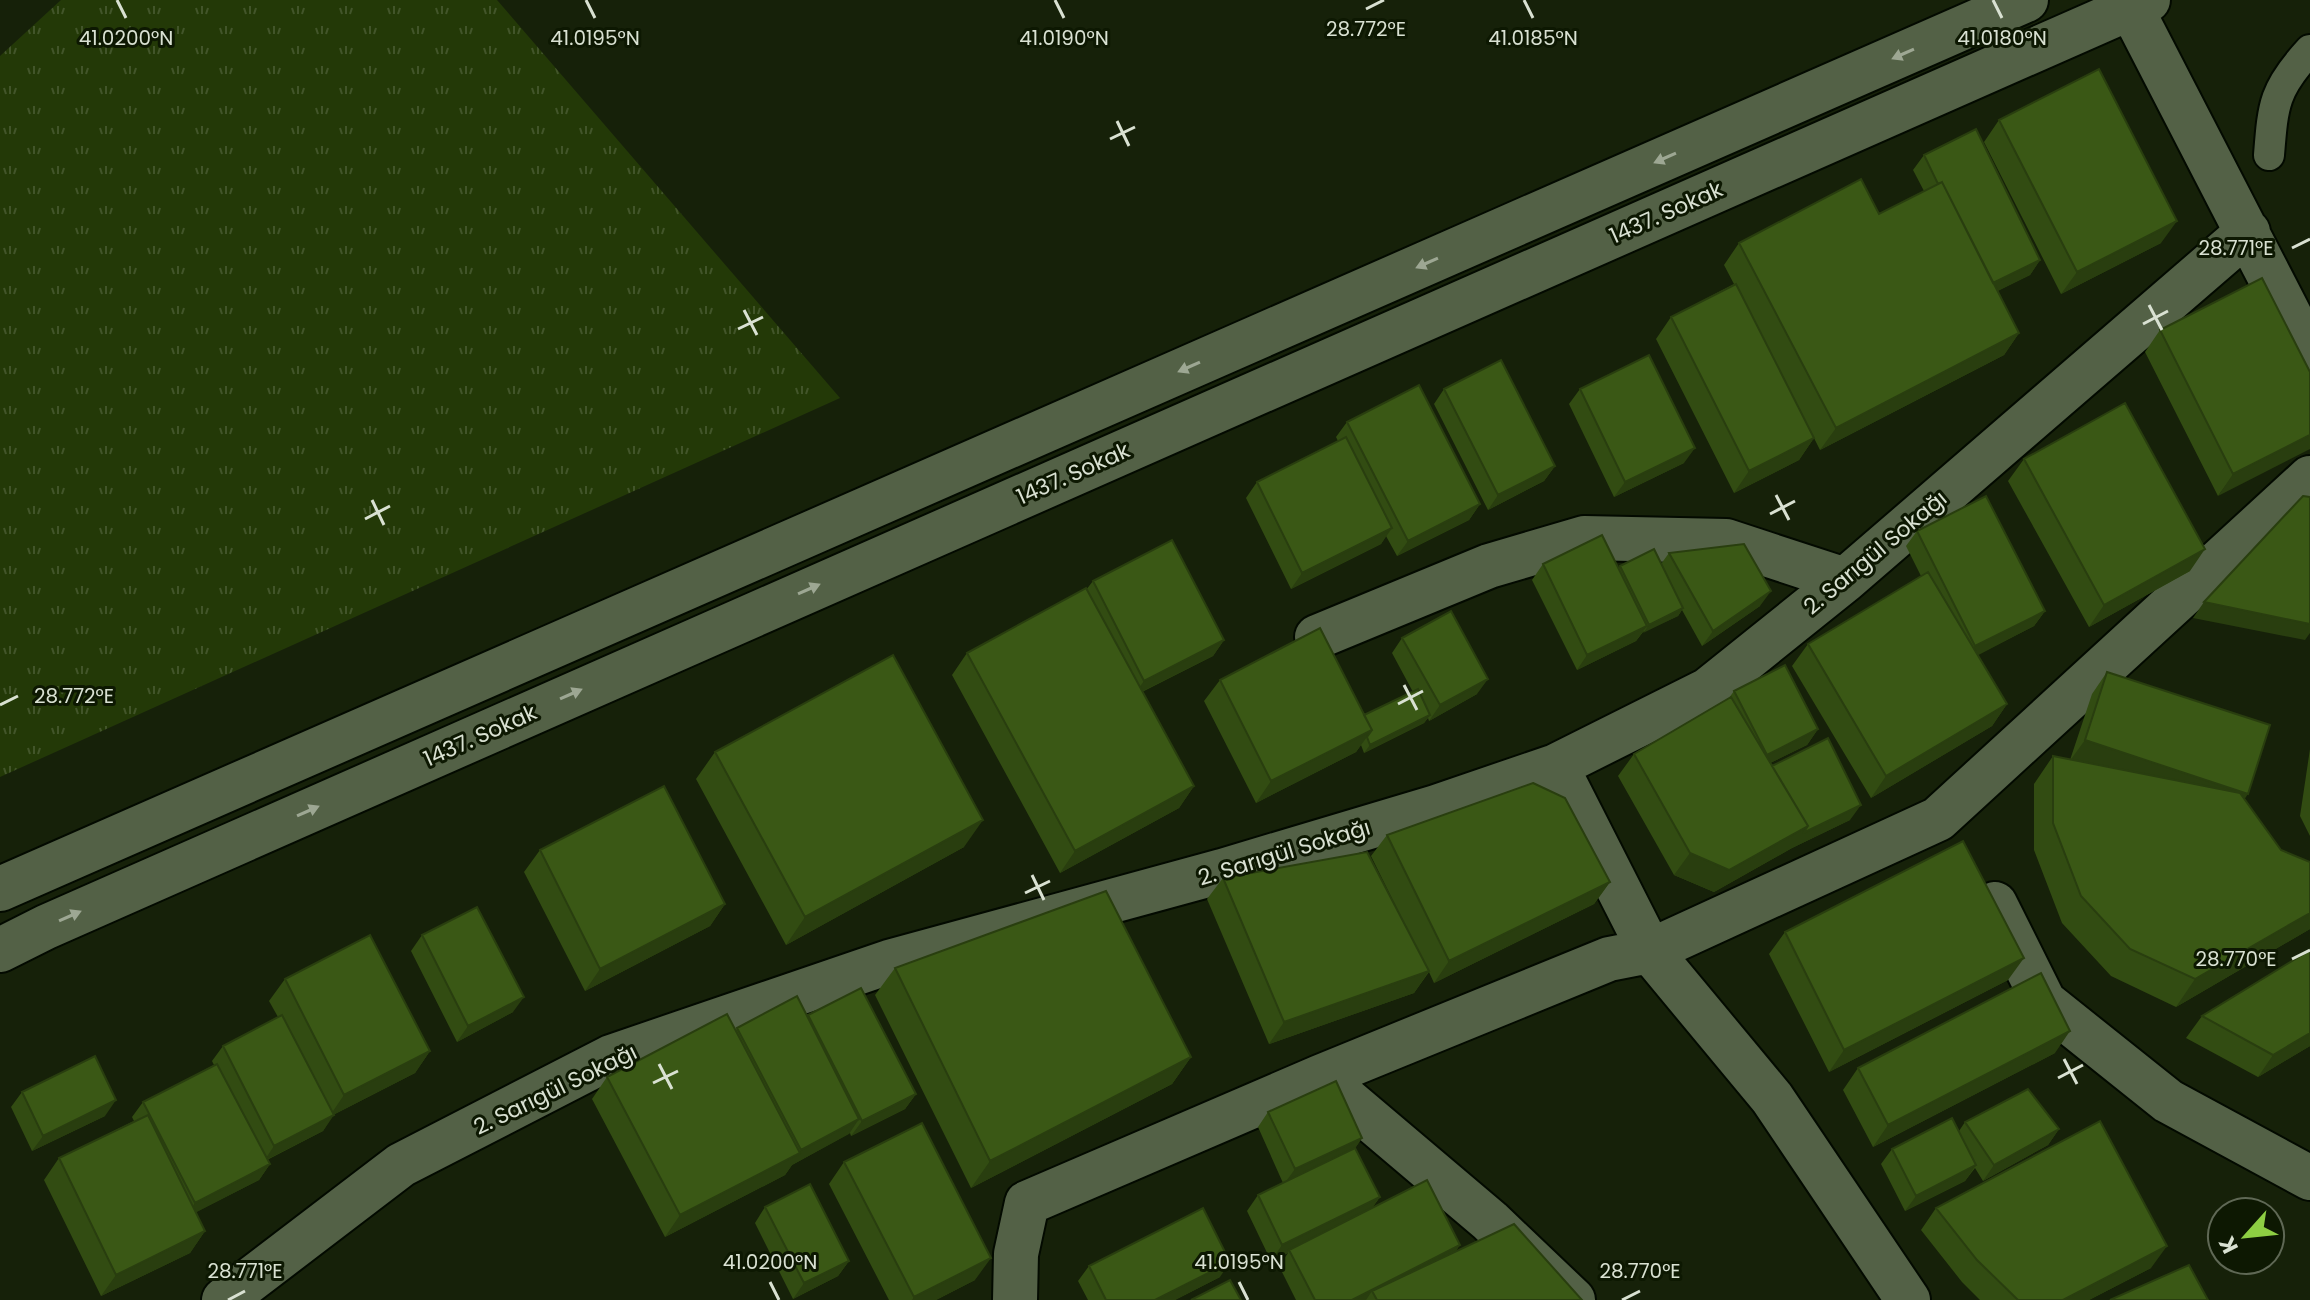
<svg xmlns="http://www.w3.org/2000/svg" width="2310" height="1300" viewBox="0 0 2310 1300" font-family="Poppins,sans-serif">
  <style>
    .grass { fill: url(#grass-tufts) }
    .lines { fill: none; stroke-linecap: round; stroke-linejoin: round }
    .lane-casing { stroke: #030a00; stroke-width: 34 }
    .street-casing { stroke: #030a00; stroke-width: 48 }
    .lane { stroke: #536146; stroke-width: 30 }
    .street { stroke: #536146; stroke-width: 44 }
    .wall { fill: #324c12 }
    .shaded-wall { fill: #293e0f }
    .building { fill: #3a5815; stroke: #293e0f; stroke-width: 2 }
    .oneway { fill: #9da793 }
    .ticks { fill: none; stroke: #d9e1d2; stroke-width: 3 }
    .labels { text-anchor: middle; stroke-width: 6; stroke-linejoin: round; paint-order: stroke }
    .street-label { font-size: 22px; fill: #d9e1d2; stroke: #0d1802 }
    .ticks-label { font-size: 20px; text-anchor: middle; fill: #d9e1d2; stroke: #0d1802; stroke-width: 6; stroke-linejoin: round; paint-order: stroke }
  </style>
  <defs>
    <pattern id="grass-tufts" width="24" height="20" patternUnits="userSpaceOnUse" patternTransform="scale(2)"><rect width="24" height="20" fill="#233907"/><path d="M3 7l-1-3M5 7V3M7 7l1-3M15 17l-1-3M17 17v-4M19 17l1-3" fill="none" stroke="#42552a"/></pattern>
  </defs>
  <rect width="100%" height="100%" fill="#162109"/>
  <path class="grass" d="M 61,0 L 497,0 L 840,398 L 0,777 L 0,56 Z"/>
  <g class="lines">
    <defs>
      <path id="lane" d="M 2269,155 C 2273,104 2274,89 2310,50"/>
      <path id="street" d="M 2131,8 L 2310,355
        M 1317,637 L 1489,566 L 1584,538 L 1726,541 L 1845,580
        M 1556,766 L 1650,951 L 1772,1098 L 1908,1300
        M 0,889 L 2026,0
        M 1995,904 L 2044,1002 L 2168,1101 L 2310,1178
        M 0,950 L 46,927 L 2148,0
        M 1320,1077 L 1490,1221 L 1573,1300
        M 224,1300 L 401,1165 L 611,1057 L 889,962 L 1222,871 L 1436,807 L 1556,766 L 1708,690 L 1845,580 L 2248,232
        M 1015,1300 L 1016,1254 L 1027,1203 L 1320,1077 L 1609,959 L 1650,951 L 1938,819 L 2310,478"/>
    </defs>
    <use href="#lane" class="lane-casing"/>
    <use href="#street" class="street-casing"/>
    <use href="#lane" class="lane"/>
    <use href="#street" class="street"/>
  </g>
  <path class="wall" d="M 1999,120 L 2161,243 L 2061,294 L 1984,142 Z
    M 1924,155 L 2040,260 L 2030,275 L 1997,291 L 2019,333 L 2004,355 L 1820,450 L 1814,438 L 1799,460 L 1734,493 L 1656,339 L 1671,317 L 1734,284 L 1724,265 L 1739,243 L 1879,214 L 1924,191 L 1913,170 Z
    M 2160,330 L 2310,372 L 2218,496 L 2145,352 Z
    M 1444,389 L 1555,466 L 1544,481 L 1488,510 L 1434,404 Z
    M 1580,389 L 1684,463 L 1614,497 L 1569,404 Z
    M 1347,422 L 1480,504 L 1469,520 L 1397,556 L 1386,536 L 1381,544 L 1291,589 L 1246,498 L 1257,482 L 1338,441 L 1336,437 Z
    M 2024,459 L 2190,571 L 2089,627 L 2008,481 Z
    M 1917,531 L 2045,611 L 2034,626 L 1977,655 L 2007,704 L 1992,726 L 1871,798 L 1792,666 L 1808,644 L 1921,576 L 1906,546 Z
    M 1669,553 L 1760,606 L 1702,646 L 1682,610 L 1678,616 L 1643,632 L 1636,641 L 1577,670 L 1532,580 L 1543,564 L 1619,568 L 1620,566 L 1661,564 Z
    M 1093,581 L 1224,640 L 1213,656 L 1142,692 L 1194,786 L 1179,808 L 1060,873 L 952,675 L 967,653 L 1086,590 Z
    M 1402,638 L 1477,694 L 1429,721 L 1428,718 L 1424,723 L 1364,753 L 1361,745 L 1356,752 L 1256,803 L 1204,701 L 1220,680 L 1364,715 L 1413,692 L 1392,653 Z
    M 2107,672 L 2244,799 L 2281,850 L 2310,862 L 2310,929 L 2176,1007 L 2111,976 L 2062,923 L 2034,850 L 2034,784 L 2053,756 L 2070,760 L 2092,694 Z
    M 1734,691 L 1818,729 L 1807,745 L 1770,763 L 1772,766 L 1850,820 L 1792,848 L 1714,892 L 1674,875 L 1618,776 L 1634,754 L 1729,698 Z
    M 2310,749 L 2310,836 L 2300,816 Z
    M 715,752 L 964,847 L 786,945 L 696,779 Z
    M 1387,835 L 1610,882 L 1594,904 L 1434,983 L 1429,972 L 1414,993 L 1269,1044 L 1207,899 L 1223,878 L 1407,929 L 1371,856 Z
    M 540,850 L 725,904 L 710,926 L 585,991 L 524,872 Z
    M 1785,932 L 2008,980 L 1829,1072 L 1769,954 Z
    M 422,935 L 513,1012 L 457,1042 L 411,951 Z
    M 895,968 L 1191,1057 L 1172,1084 L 971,1188 L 875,995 Z
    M 285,979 L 430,1051 L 415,1073 L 333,1115 L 323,1131 L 267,1160 L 270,1164 L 259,1180 L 196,1212 L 205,1231 L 190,1253 L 101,1296 L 44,1180 L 59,1158 L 134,1121 L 132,1117 L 143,1102 L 214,1065 L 212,1061 L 223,1046 L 278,1017 L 269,1001 Z
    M 808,1015 L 916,1094 L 905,1109 L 851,1136 L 850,1133 L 792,1165 L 785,1175 L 665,1237 L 592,1099 L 607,1077 L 736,1030 L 737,1028 L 807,1016 Z
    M 2202,1016 L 2310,1046 L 2258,1077 L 2186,1038 Z
    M 2055,1053 L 1873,1147 L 1843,1090 L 1858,1068 Z
    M 22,1092 L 105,1116 L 32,1151 L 11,1107 Z
    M 1268,1112 L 1362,1138 L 1355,1148 L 1380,1197 L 1372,1208 L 1460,1245 L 1455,1252 L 1582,1300 L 1296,1300 L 1279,1266 L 1288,1253 L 1271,1261 L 1247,1211 L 1258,1195 L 1283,1183 L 1258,1127 Z
    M 1965,1122 L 2059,1129 L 2048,1145 L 1983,1181 L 1975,1168 L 1965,1181 L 1905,1211 L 1881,1164 L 1892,1149 L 1959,1131 Z
    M 844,1162 L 975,1280 L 936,1300 L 889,1300 L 829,1184 Z
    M 765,1207 L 849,1261 L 838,1276 L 793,1299 L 755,1223 Z
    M 1936,1208 L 2151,1268 L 2089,1300 L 1980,1300 L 1962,1282 L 1921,1230 Z
    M 1089,1266 L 1220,1277 L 1175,1300 L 1088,1300 L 1078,1281 Z"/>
  <path class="shaded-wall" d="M 2177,221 L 2161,243 L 2061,294 L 2077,272 Z
    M 2040,260 L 2030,275 L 1978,301 L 1989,286 Z
    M 2019,333 L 2004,355 L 1820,450 L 1836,428 Z
    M 2310,435 L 2310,449 L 2218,496 L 2233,474 Z
    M 1814,438 L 1799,460 L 1734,493 L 1749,471 Z
    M 1695,448 L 1684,463 L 1614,497 L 1625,482 Z
    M 1555,466 L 1544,481 L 1488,510 L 1498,495 Z
    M 1480,504 L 1469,520 L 1397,556 L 1408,541 Z
    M 1392,528 L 1381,544 L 1291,589 L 1302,573 Z
    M 2205,549 L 2190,571 L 2089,627 L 2104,605 Z
    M 1771,591 L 1760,606 L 1702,646 L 1713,631 Z
    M 2204,602 L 2310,624 L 2310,633 L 2305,640 L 2193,618 Z
    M 1683,608 L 1678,616 L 1643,633 L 1649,625 Z
    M 2045,611 L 2034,626 L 1965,662 L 1975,646 Z
    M 1647,626 L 1636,641 L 1577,670 L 1587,655 Z
    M 1224,640 L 1213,656 L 1133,696 L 1144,681 Z
    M 1488,679 L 1477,694 L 1429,721 L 1440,705 Z
    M 2007,704 L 1992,726 L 1871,798 L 1886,776 Z
    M 1430,715 L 1424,723 L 1364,753 L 1370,745 Z
    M 1818,729 L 1807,745 L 1756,770 L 1767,755 Z
    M 1372,730 L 1356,752 L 1256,803 L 1271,781 Z
    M 2085,740 L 2248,794 L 2233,816 L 2069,762 Z
    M 1194,786 L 1179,808 L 1060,873 L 1075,851 Z
    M 1861,805 L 1850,820 L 1792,848 L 1714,892 L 1674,875 L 1690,853 L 1808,826 Z
    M 983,820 L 964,847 L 786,945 L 805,917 Z
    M 1610,882 L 1594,904 L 1434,983 L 1449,961 Z
    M 725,904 L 710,926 L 585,991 L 600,969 Z
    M 2310,913 L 2310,929 L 2176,1007 L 2195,979 Z
    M 2024,958 L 2008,980 L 1829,1072 L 1844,1050 Z
    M 1429,971 L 1414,993 L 1269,1044 L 1284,1022 Z
    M 524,997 L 513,1012 L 457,1042 L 468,1026 Z
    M 2070,1031 L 2055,1053 L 1873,1147 L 1888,1125 Z
    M 2310,1033 L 2310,1046 L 2258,1077 L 2273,1055 Z
    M 430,1051 L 415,1073 L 329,1117 L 344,1095 Z
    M 1191,1057 L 1172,1084 L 971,1188 L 990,1161 Z
    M 916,1094 L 905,1109 L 851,1136 L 862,1121 Z
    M 116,1100 L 105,1116 L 32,1151 L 43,1136 Z
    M 334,1115 L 323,1131 L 264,1161 L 274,1146 Z
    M 859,1119 L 849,1134 L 792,1165 L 785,1175 L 665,1237 L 680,1215 L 799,1153 L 801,1150 Z
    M 2059,1129 L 2048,1145 L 1983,1181 L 1994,1165 Z
    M 1362,1138 L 1352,1153 L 1284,1184 L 1295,1169 Z
    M 270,1164 L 259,1180 L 185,1218 L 195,1203 Z
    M 1976,1165 L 1965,1181 L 1905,1211 L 1916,1196 Z
    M 1380,1197 L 1369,1212 L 1289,1250 L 1288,1253 L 1271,1261 L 1282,1245 Z
    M 205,1231 L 190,1253 L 101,1296 L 116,1275 Z
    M 1460,1245 L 1449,1260 L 1372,1291 L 1366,1300 L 1352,1300 Z
    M 2167,1246 L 2151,1268 L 2089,1300 L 2063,1300 Z
    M 991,1258 L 975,1280 L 936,1300 L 912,1300 L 914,1297 Z
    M 849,1261 L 838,1276 L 793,1299 L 804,1283 Z
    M 1230,1262 L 1220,1277 L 1175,1300 L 1155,1300 Z"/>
  <path class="building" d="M 2099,69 L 2177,221 L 2077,272 L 1999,120 Z
    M 1976,129 L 2040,260 L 1993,283 L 1942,182 L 1938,184 L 1924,155 Z
    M 1861,179 L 1879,214 L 1942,182 L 2019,333 L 1836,428 L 1739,243 Z
    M 2262,278 L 2310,372 L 2310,435 L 2233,474 L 2160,330 Z
    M 1736,284 L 1814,438 L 1749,471 L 1671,317 Z
    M 1649,355 L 1695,448 L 1625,482 L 1580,389 Z
    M 1501,360 L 1555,466 L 1498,495 L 1444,389 Z
    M 1419,385 L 1480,504 L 1408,541 L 1347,422 Z
    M 2125,403 L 2205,549 L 2104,605 L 2024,459 Z
    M 1346,437 L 1392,528 L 1302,573 L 1257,482 Z
    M 1986,496 L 2045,611 L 1975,646 L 1917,531 Z
    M 2303,496 L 2310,497 L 2310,624 L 2204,602 Z
    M 1602,535 L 1647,626 L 1587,655 L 1543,564 Z
    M 1172,540 L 1224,640 L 1144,681 L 1093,581 Z
    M 1744,544 L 1771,591 L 1713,631 L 1669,553 Z
    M 1654,549 L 1683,608 L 1649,625 L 1620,566 Z
    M 1928,572 L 2007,704 L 1886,776 L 1808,644 Z
    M 1086,588 L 1194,786 L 1075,851 L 967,653 Z
    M 1451,611 L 1488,679 L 1440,705 L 1402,638 Z
    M 1320,628 L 1372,730 L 1271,781 L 1220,680 Z
    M 893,655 L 983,820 L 805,917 L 715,752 Z
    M 1785,665 L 1818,729 L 1767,755 L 1734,691 Z
    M 2107,672 L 2270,725 L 2248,794 L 2085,740 Z
    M 1418,689 L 1430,715 L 1370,745 L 1367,737 L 1372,730 L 1364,715 Z
    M 1731,697 L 1808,826 L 1729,870 L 1690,853 L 1634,754 Z
    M 1828,738 L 1861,805 L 1803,833 L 1808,826 L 1772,766 Z
    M 2053,756 L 2240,793 L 2281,850 L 2310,862 L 2310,913 L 2195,979 L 2130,949 L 2081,896 L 2053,823 Z
    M 1533,783 L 1565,798 L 1610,882 L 1449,961 L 1387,835 Z
    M 664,786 L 725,904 L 600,969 L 540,850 Z
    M 1963,841 L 2024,958 L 1844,1050 L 1785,932 Z
    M 1367,852 L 1429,971 L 1284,1022 L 1223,878 Z
    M 1106,891 L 1191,1057 L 990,1161 L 895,968 Z
    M 477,907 L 524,997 L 468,1026 L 422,935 Z
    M 370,935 L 430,1051 L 344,1095 L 285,979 Z
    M 2310,950 L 2310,1033 L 2273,1055 L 2202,1016 Z
    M 2041,973 L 2070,1031 L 1888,1125 L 1858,1068 Z
    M 861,988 L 916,1094 L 862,1121 L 808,1015 Z
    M 797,996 L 859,1119 L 801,1150 L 737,1028 Z
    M 727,1014 L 800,1153 L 680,1215 L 607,1077 Z
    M 282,1015 L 334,1115 L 274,1146 L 223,1046 Z
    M 95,1056 L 116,1100 L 43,1136 L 22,1092 Z
    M 217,1064 L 270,1164 L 195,1203 L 143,1102 Z
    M 1336,1081 L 1362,1138 L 1295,1169 L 1268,1112 Z
    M 2028,1089 L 2059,1129 L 1994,1165 L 1965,1122 Z
    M 148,1115 L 205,1231 L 116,1275 L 59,1158 Z
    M 1952,1118 L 1976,1165 L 1916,1196 L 1892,1149 Z
    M 2100,1121 L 2167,1246 L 2063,1300 L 2018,1300 L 1977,1260 L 1936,1208 Z
    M 922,1123 L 991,1258 L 914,1297 L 844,1162 Z
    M 1355,1148 L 1380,1197 L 1282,1245 L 1258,1195 Z
    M 1427,1180 L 1460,1245 L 1352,1300 L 1315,1300 L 1289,1250 Z
    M 810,1184 L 849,1261 L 804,1283 L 765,1207 Z
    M 1203,1208 L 1230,1262 L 1155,1300 L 1106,1300 L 1089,1266 Z
    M 1514,1224 L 1582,1300 L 1377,1300 L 1372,1291 Z
    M 2189,1265 L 2208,1300 L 2110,1300 Z
    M 1230,1280 L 1241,1300 L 1191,1300 Z"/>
  <defs><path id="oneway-solid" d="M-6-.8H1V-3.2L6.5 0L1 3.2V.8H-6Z" transform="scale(2)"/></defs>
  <g class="oneway">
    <use href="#oneway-solid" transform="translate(1903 54) rotate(156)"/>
    <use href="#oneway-solid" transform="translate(1665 158) rotate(156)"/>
    <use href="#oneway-solid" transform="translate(1427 263) rotate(156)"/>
    <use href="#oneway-solid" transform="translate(1189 367) rotate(156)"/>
    <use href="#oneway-solid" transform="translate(809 589) rotate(-24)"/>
    <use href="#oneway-solid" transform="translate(571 694) rotate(-24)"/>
    <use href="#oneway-solid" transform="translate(308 811) rotate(-24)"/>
    <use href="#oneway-solid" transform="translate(70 916) rotate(-24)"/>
  </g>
  <path class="ticks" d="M 117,0 L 126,18M 586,0 L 595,18M 1055,0 L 1064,18M 1524,0 L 1533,18M 1993,0 L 2002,18M 1366,9 L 1384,0M 1117,121 L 1129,146M 1110,139 L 1135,127M 2292,248 L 2310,239M 2149,305 L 2162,330M 744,310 L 757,335M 2143,324 L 2168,311M 738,329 L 763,317M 1776,495 L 1789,520M 372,500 L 384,525M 1770,514 L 1795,501M 365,519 L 390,506M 1404,685 L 1417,710M 1398,704 L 1423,691M 0,705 L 18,696M 1032,875 L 1044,900M 1025,893 L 1050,881M 2292,959 L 2310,950M 2064,1059 L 2077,1084M 659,1064 L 672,1089M 2058,1078 L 2083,1065M 653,1083 L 678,1071M 770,1282 L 779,1300M 1239,1282 L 1248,1300M 228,1300 L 245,1291M 1622,1300 L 1640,1291"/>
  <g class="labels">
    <g class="street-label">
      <text transform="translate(1666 212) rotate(-24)" y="8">1437. Sokak</text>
      <text transform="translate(1073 473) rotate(-24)" y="8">1437. Sokak</text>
      <text transform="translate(1875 552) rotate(-40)" y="8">2. Sarıgül Sokağı</text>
      <text transform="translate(480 735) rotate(-24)" y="8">1437. Sokak</text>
      <text transform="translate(1284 852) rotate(-17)" y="8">2. Sarıgül Sokağı</text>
      <text transform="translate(555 1089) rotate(-26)" y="8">2. Sarıgül Sokağı</text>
    </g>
  </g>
  <g class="ticks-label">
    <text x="1366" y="36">28.772°E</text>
    <text x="126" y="45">41.0200°N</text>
    <text x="595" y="45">41.0195°N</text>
    <text x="1064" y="45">41.0190°N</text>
    <text x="1533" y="45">41.0185°N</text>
    <text x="2002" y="45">41.0180°N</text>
    <text x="2236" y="255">28.771°E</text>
    <text x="74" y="703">28.772°E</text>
    <text x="2236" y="966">28.770°E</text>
    <text x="770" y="1269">41.0200°N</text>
    <text x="1239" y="1269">41.0195°N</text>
    <text x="245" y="1278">28.771°E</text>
    <text x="1640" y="1278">28.770°E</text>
  </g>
  <g transform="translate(2246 1236) rotate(243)"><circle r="38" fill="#0d1802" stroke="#5f6855" stroke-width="2"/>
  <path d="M0-6L14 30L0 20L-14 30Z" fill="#8ece43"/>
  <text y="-12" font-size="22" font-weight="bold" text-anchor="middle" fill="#d9e1d2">K</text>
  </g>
</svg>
